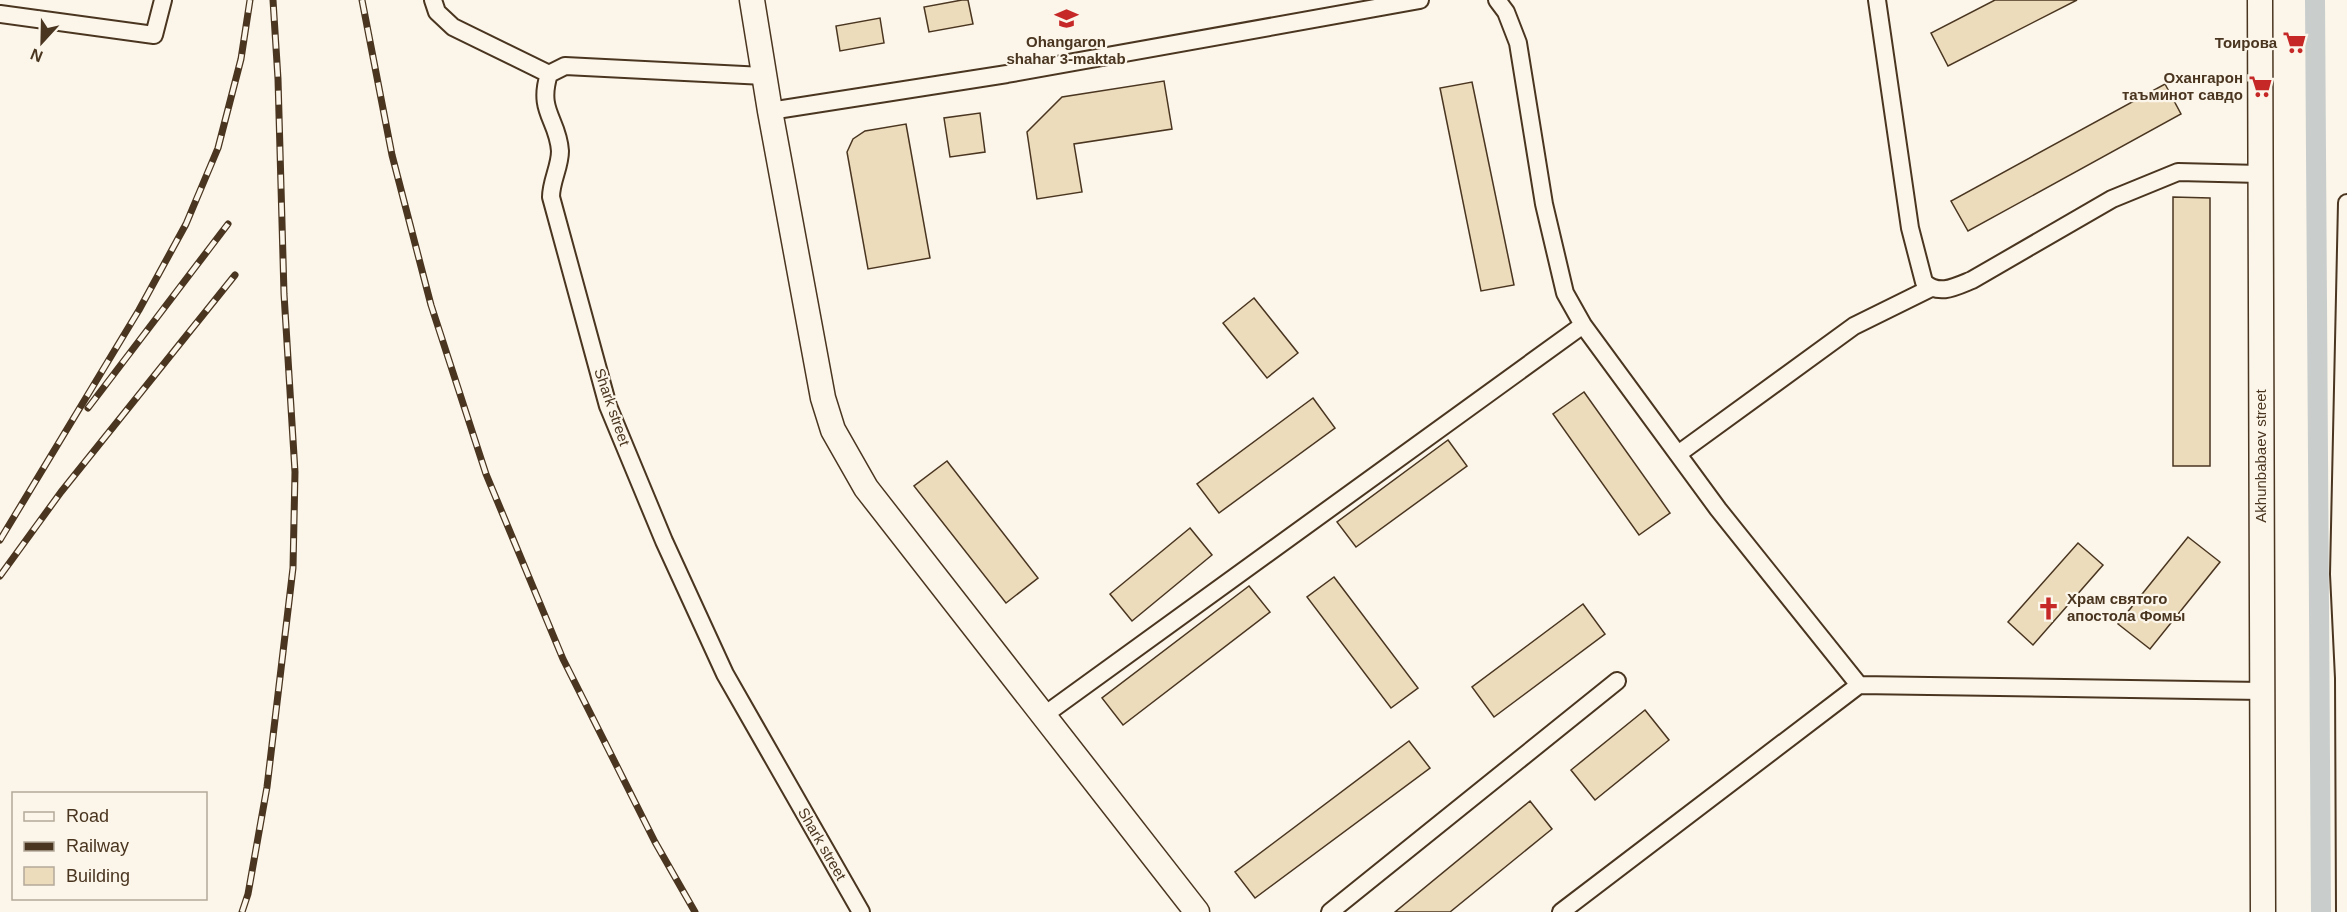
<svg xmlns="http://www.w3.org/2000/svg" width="2347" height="912" viewBox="0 0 2347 912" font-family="Arial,sans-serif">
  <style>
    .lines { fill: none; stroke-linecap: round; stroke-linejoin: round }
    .canal { stroke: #c9cecd; stroke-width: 20 }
    .building { fill: #ecdcbc; stroke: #4a3520; stroke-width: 1.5 }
    .street-casing { stroke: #4a3520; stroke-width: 20 }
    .secondary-casing { stroke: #4a3520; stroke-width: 27 }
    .street { stroke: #fbf6e9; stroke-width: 16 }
    .secondary { stroke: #fbf6e9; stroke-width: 24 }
    .rail-casing { stroke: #4a3520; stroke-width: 7 }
    .rail { stroke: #fbf6e9; stroke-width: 4.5; stroke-dasharray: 14; stroke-linecap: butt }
    .labels { text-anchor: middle; stroke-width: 4.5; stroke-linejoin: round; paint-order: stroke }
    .poi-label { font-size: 15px; font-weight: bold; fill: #4a3520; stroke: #fbf6e9; text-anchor: end }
    .street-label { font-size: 15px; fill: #4a3520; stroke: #fbf6e9 }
  </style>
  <rect width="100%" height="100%" fill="#fbf6e9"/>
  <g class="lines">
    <path class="canal" d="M 2315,0 L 2321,912"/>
  </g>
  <path class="building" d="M 962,0 L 968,0 L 973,24 L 929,32 L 924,7 Z
    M 1995,0 L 2077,0 L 1948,66 L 1931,33 Z
    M 880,18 L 884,43 L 840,51 L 836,26 Z
    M 1164,81 L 1172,129 L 1074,144 L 1082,192 L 1037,199 L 1027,132 L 1062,97 Z
    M 1472,82 L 1514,285 L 1481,291 L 1440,88 Z
    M 2165,84 L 2181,114 L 1968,231 L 1951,201 Z
    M 980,113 L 985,152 L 950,157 L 944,118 Z
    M 906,124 L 930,258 L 868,269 L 847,152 L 853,139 L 865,131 Z
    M 2173,197 L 2210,198 L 2210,466 L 2173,466 Z
    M 1254,298 L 1298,353 L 1267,378 L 1223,323 Z
    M 1584,392 L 1670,513 L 1639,535 L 1553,414 Z
    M 1313,398 L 1335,428 L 1219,513 L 1197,484 Z
    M 1448,440 L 1467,466 L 1356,547 L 1337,522 Z
    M 947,461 L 1038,578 L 1006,603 L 914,486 Z
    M 1190,528 L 1212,555 L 1132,621 L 1110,594 Z
    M 2188,537 L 2220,562 L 2150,649 L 2118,624 Z
    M 2078,543 L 2103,565 L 2033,645 L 2008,622 Z
    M 1334,577 L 1418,688 L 1391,708 L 1307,597 Z
    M 1249,586 L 1270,612 L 1123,725 L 1102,698 Z
    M 1583,604 L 1605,634 L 1494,717 L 1472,687 Z
    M 1645,710 L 1669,740 L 1595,800 L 1571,770 Z
    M 1409,741 L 1430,768 L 1255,898 L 1235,872 Z
    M 1530,801 L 1552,829 L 1450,912 L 1395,912 Z"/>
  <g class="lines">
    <defs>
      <path id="street" d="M 433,0 L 437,12 L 453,27 L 549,74
        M 1497,0 L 1506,12 L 1518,43 L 1544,204 L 1565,293 L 1583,325 L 1718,509 L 1859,685
        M 1877,0 L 1910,228 L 1924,282 C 1939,296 1955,287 1972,280 L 2112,199 L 2178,172 L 2260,174
        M 0,14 L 154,35 L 163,0
        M 765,76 L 565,66 L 549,74 C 537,112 558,119 560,151 C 560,167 551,181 551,197 L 608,406 L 664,541 L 725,674 L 861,912
        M 770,111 L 1007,74 L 1420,0
        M 1678,454 L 1854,326 L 1931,288
        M 1043,716 L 1583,325
        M 1330,912 L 1617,681
        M 1561,912 L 1859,685 L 2262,691
        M 2345,912 L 2344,678 L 2339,574 L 2347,203"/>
      <path id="secondary" d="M 752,0 L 770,111 L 823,398 L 833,430 L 866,488 L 1197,912
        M 2260,0 L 2263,912"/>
    </defs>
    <use href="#street" class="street-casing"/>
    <use href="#secondary" class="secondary-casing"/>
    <use href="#street" class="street"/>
    <use href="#secondary" class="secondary"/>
    <defs>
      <path id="rail" d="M 362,0 L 392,155 L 431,305 L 486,474 L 563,659 L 655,842 L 695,912
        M 88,408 L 228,224
        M 0,540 L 139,310 L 186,224 L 218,148 L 241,59 L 250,0
        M 0,576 L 61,492 L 235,275
        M 242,912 L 248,894 L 267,787 L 293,568 L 295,472 L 284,294 L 278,79 L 273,0"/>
    </defs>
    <use href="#rail" class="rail-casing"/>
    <use href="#rail" class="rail"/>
  </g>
  <defs>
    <symbol id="school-bare" viewBox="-9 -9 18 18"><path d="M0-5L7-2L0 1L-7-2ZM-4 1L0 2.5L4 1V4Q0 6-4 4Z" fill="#c62828" stroke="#fbf6e9" stroke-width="2.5" paint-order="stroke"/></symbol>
    <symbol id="supermarket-bare" viewBox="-9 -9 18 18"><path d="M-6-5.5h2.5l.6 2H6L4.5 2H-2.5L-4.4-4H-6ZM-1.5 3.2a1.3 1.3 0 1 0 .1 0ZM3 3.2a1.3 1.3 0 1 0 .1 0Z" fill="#c62828" stroke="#fbf6e9" stroke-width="2.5" paint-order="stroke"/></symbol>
    <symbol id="church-bare" viewBox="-9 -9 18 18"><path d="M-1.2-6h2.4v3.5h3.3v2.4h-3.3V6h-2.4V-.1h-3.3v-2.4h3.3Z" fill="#c62828" stroke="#fbf6e9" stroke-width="2.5" paint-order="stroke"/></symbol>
  </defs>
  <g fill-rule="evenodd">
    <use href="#school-bare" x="1050" y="2" width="33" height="33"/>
    <use href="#supermarket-bare" x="2278" y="26" width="33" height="33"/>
    <use href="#supermarket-bare" x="2244" y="70" width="33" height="33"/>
    <use href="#church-bare" x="2032" y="592" width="33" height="33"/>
  </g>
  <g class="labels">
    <g class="poi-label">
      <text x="1066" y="47" text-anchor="middle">Ohangaron<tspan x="1066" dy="17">shahar 3-maktab</tspan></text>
      <text x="2277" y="48">Тоирова</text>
      <text x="2243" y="83">Охангарон<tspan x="2243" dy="17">таъминот савдо</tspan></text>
      <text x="2067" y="604" text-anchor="start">Храм святого<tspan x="2067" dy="17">апостола Фомы</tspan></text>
    </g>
    <g class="street-label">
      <text transform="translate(612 407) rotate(71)" y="5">Shark street</text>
      <text transform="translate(2261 456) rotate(-90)" y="5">Akhunbabaev street</text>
      <text transform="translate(822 844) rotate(60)" y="5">Shark street</text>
    </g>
  </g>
  <rect x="12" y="792" width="195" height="108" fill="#fbf6e9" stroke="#b4a999" stroke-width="1.5"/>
  <rect x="24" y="812" width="30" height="9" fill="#fbf6e9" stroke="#b4a999" stroke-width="1.5"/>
  <text x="66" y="822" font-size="18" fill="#4a3520">Road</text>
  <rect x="24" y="842" width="30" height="9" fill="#4a3520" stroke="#b4a999" stroke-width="1.5"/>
  <text x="66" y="852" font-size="18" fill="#4a3520">Railway</text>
  <rect x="24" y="867" width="30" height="18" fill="#ecdcbc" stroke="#b4a999" stroke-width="1.5"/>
  <text x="66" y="882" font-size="18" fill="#4a3520">Building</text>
  <g transform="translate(42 42) rotate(202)" stroke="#fbf6e9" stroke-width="4.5" paint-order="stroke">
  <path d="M0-4.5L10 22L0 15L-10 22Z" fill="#4a3520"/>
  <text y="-9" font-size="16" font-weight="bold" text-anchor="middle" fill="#4a3520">N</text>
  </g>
</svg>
